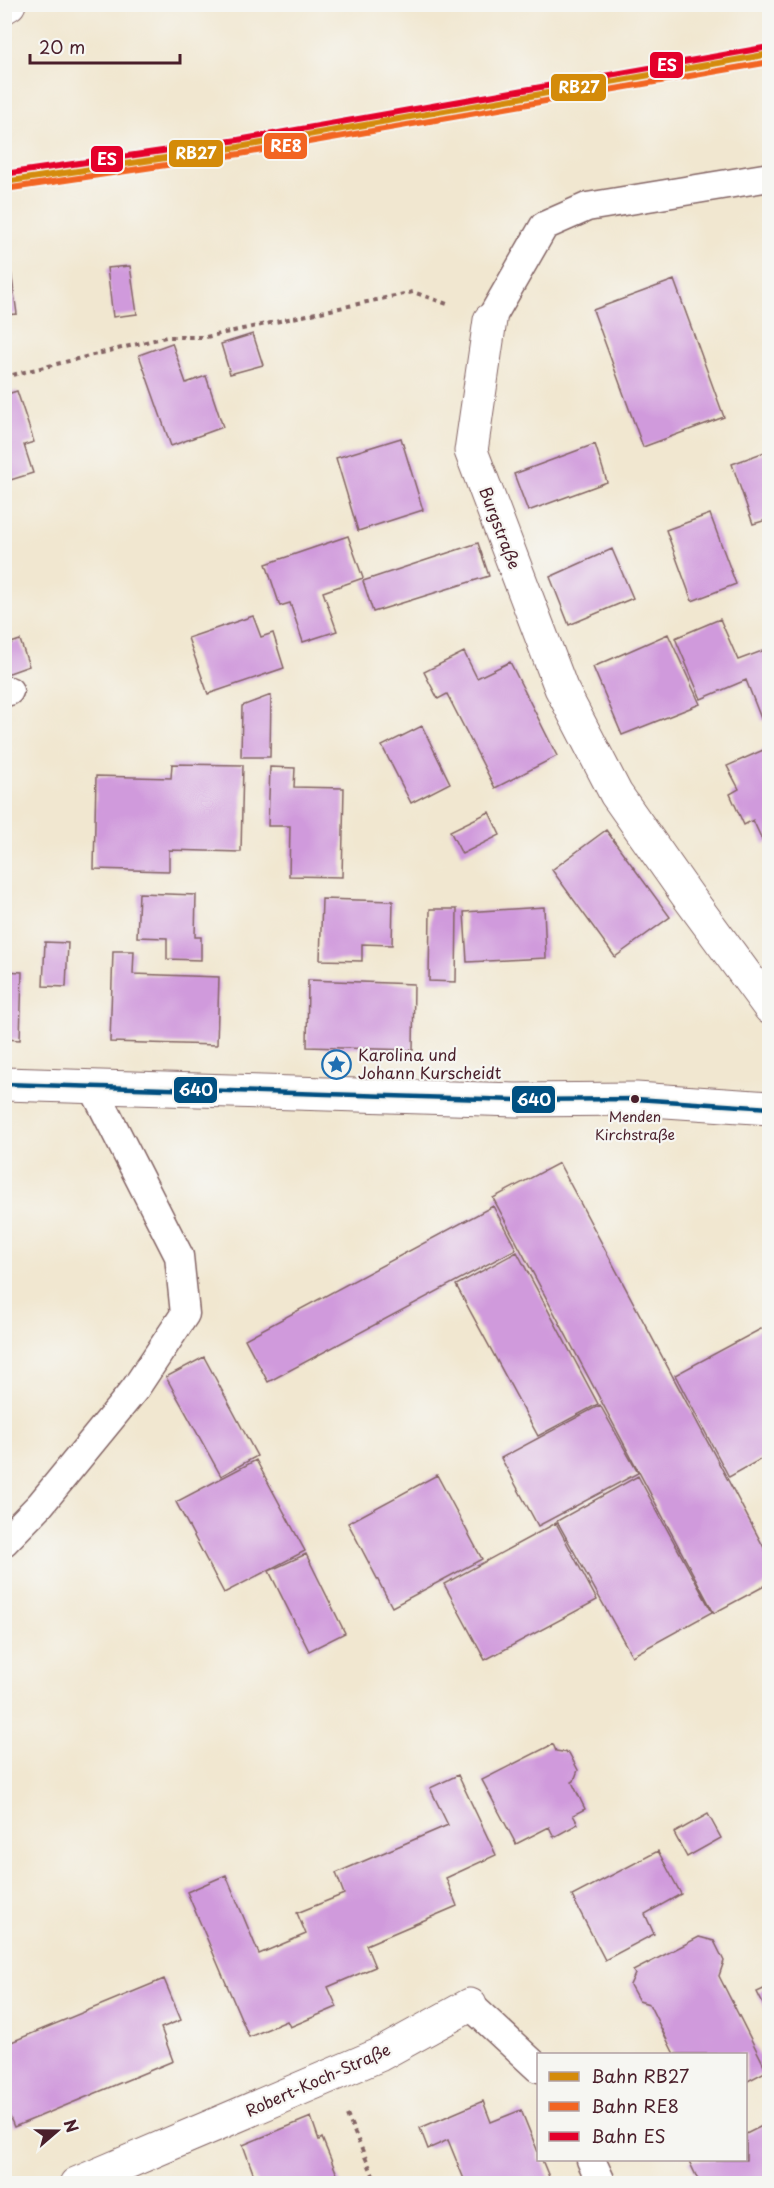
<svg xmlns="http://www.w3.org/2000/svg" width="774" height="2188" viewBox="0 0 774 2188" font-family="'Playpen Sans',sans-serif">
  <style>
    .building { fill: #d09adc }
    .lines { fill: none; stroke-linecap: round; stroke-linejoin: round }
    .service-casing { stroke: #846565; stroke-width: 31 }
    .minor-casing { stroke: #846565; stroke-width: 35 }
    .path { stroke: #846565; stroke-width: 4; stroke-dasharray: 4.5 4.5; stroke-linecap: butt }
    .service { stroke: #fff; stroke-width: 28 }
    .minor { stroke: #fff; stroke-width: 33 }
    .bus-1-casing { stroke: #f6f6f2; stroke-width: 9 }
    .bus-1 { stroke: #005081; stroke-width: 4.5 }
    .rail-1-casing { stroke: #f6f6f2; stroke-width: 10 }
    .rail-2-casing { stroke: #f6f6f2; stroke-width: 10 }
    .rail-3-casing { stroke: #f6f6f2; stroke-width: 10 }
    .rail-1 { stroke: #d48b09; stroke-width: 6 }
    .rail-2 { stroke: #f26522; stroke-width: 6 }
    .rail-3 { stroke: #e4002b; stroke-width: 6 }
    .bus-dot { fill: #4a1f2b; stroke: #f6f6f2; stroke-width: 2 }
    .labels { text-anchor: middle; stroke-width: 4.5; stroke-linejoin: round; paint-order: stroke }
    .bus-label { font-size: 14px; fill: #4a1f2b; stroke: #f6f6f2 }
    .street-label { font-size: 16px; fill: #4a1f2b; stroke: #f6f6f2 }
    .poi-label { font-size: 16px; fill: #4a1f2b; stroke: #f6f6f2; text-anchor: start }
    .line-badge { stroke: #f6f6f2; stroke-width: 2 }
    .badge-label { font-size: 16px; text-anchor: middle; font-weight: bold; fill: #fff }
  </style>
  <rect width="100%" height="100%" fill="#f6f6f2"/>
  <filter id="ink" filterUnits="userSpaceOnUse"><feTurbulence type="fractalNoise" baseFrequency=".0167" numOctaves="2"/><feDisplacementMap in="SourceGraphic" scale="12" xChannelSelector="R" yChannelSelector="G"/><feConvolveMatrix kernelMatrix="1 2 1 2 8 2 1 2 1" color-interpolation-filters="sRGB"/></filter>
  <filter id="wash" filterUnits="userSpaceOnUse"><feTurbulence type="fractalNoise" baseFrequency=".008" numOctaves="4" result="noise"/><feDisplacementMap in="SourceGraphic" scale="24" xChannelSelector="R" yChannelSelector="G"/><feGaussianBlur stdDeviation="1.35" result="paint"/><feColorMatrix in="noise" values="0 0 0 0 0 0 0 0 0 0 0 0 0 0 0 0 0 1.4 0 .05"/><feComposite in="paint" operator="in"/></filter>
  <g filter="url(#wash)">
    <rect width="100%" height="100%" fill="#f1e7d0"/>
    <g id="blocks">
      <path class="building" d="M 130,266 L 137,314 L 113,317 L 107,268 Z
        M 11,271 L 17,314 L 4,315 L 4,272 Z
        M 674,280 L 724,417 L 643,447 L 593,310 Z
        M 253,334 L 263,365 L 230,374 L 221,344 Z
        M 172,343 L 186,383 L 206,376 L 223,427 L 171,446 L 139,355 Z
        M 17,391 L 34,442 L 24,445 L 33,473 L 4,482 L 4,395 Z
        M 401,438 L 423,510 L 358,531 L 336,458 Z
        M 595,444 L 607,482 L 528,511 L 514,474 Z
        M 770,450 L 770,519 L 753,524 L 732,464 Z
        M 710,514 L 736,584 L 692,601 L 666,530 Z
        M 348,536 L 363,578 L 323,592 L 337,631 L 303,642 L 290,603 L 280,606 L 266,564 Z
        M 478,543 L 489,576 L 373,612 L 363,581 Z
        M 612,549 L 633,598 L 569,625 L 550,577 Z
        M 253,616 L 261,637 L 273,633 L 284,668 L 208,694 L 188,638 Z
        M 720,619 L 738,660 L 770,648 L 770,718 L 762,721 L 746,680 L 701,699 L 675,638 Z
        M 4,624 L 11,643 L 20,640 L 29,666 L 4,675 Z
        M 668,634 L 700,704 L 622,735 L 593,667 Z
        M 464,652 L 477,678 L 510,662 L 557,756 L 495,788 L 447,694 L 438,699 L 424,672 Z
        M 271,695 L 270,757 L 241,757 L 242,706 Z
        M 422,726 L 450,783 L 411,803 L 382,746 Z
        M 770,747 L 770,841 L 764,844 L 753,820 L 744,825 L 730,794 L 739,789 L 727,766 Z
        M 172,764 L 243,765 L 241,852 L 169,850 L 169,871 L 94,869 L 96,776 L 171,778 Z
        M 270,767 L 295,768 L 294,787 L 344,788 L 342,877 L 289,876 L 290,826 L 268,826 Z
        M 489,812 L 500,835 L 462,854 L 450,831 Z
        M 606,830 L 670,917 L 615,957 L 552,870 Z
        M 139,893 L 196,895 L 195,937 L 201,937 L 201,960 L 167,959 L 167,938 L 137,937 Z
        M 322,899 L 393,901 L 392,945 L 362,944 L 362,961 L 320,960 Z
        M 544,907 L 546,958 L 467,962 L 464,912 Z
        M 430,909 L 457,909 L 456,982 L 429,981 Z
        M 45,942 L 68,943 L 66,987 L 43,986 Z
        M 113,951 L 134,951 L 133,974 L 219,977 L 217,1045 L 110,1042 Z
        M 4,971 L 22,972 L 20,1040 L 4,1039 Z
        M 308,980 L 414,984 L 413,1050 L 307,1047 Z
        M 559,1163 L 770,1559 L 770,1583 L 714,1613 L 493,1198 Z
        M 493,1206 L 516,1249 L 268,1382 L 245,1339 Z
        M 517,1252 L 598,1404 L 538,1436 L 456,1285 Z
        M 770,1324 L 770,1454 L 729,1477 L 675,1375 Z
        M 204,1357 L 257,1456 L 221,1476 L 166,1377 Z
        M 600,1405 L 638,1473 L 538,1526 L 501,1458 Z
        M 256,1460 L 305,1551 L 224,1593 L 176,1502 Z
        M 437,1475 L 482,1559 L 392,1607 L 348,1523 Z
        M 638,1476 L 712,1612 L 632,1656 L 557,1521 Z
        M 556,1523 L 597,1600 L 485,1660 L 444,1584 Z
        M 306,1554 L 345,1633 L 309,1651 L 269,1571 Z
        M 553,1744 L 556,1751 L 569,1753 L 578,1770 L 574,1781 L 572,1782 L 585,1809 L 573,1815 L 578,1824 L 554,1837 L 549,1827 L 516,1844 L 482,1780 Z
        M 458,1775 L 496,1855 L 446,1878 L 457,1906 L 366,1945 L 375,1967 L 328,1987 L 337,2007 L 290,2027 L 287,2021 L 249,2037 L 187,1892 L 226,1875 L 259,1954 L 306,1934 L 297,1913 L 344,1894 L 336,1873 L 448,1825 L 430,1788 Z
        M 708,1814 L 721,1838 L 687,1857 L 674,1833 Z
        M 658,1851 L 681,1894 L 645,1914 L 654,1934 L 605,1960 L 572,1896 Z
        M 699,1937 L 714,1941 L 724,1961 L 719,1976 L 767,2071 L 746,2082 L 746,2054 L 674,2054 L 649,2004 L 639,2001 L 630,1985 L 635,1974 L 633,1971 Z
        M 164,1979 L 181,2020 L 161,2028 L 173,2061 L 14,2127 L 4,2103 L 4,2045 Z
        M 770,1986 L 770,2018 L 757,1992 Z
        M 483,2101 L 491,2122 L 521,2110 L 538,2152 L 538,2160 L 542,2160 L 552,2184 L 466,2184 L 448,2140 L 428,2149 L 420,2128 Z
        M 311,2117 L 319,2140 L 322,2138 L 341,2184 L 257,2184 L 243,2145 Z
        M 770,2122 L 770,2184 L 700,2184 L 689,2161 L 693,2160 L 746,2160 L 746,2134 Z"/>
    </g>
  </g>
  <g filter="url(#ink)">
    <use href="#blocks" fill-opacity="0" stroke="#846565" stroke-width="1.5"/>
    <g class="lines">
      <defs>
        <path id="service" d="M 490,320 L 544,226 L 587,207 L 770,177
          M 4,692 L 9,691
          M 4,1542 L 40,1505 L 135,1389 L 185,1314 L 179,1256 L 93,1087
          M 470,2005 L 538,2068
          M 591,2160 L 602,2184"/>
        <path id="minor" d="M 4,7 L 9,4
          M 490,320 L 471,451 L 561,688 L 616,794 L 687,895 L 770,1008
          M 4,1084 L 516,1100 L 636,1099 L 770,1108
          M 76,2184 L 379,2055 L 470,2005"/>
      </defs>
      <use href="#service" class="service-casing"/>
      <use href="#minor" class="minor-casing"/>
      <path class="path" d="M 4,377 L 166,337 L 206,337 L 413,292 L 450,305
        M 347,2115 L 377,2184"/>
      <use href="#service" class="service"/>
      <use href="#minor" class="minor"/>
      <defs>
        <path id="bus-1" d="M 4,1084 L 516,1100 L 636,1099 L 770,1108"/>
      </defs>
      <use href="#bus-1" class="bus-1-casing"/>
      <use href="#bus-1" class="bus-1"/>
      <defs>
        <path id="rail-1" d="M 4,182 L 239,147 L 770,54"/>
        <path id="rail-2" d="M 5,189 L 240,154 L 770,62"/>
        <path id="rail-3" d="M 4,174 L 238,140 L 769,47"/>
      </defs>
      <use href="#rail-1" class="rail-1-casing"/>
      <use href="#rail-2" class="rail-2-casing"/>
      <use href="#rail-3" class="rail-3-casing"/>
      <use href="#rail-1" class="rail-1"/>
      <use href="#rail-2" class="rail-2"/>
      <use href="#rail-3" class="rail-3"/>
    </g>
  </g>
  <defs>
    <symbol id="sight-ring" viewBox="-11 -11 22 22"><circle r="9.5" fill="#f6f6f2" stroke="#1f6fb2" stroke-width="1.5"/><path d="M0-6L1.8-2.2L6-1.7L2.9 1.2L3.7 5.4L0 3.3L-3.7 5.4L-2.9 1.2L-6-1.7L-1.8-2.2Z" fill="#1f6fb2"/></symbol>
  </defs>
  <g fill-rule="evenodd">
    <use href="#sight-ring" x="320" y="1048" width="33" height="33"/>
  </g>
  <circle class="bus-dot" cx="635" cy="1099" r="5"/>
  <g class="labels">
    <g class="bus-label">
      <text x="635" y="1122">Menden<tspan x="635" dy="18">Kirchstraße</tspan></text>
    </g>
    <g class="street-label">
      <text transform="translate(500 528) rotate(69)" y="6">Burgstraße</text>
      <text transform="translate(318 2080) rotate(-24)" y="6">Robert-Koch-Straße</text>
    </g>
    <g class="poi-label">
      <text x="358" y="1061">Karolina und<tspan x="358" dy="18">Johann Kurscheidt</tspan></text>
    </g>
  </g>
  <g class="line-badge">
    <rect x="649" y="51" width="35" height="28" rx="6" fill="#e4002b"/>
    <rect x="550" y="73" width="57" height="29" rx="6" fill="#d48b09"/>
    <rect x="263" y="132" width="45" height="28" rx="6" fill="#f26522"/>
    <rect x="168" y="139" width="56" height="29" rx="6" fill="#d48b09"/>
    <rect x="90" y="145" width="34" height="28" rx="6" fill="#e4002b"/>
    <rect x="173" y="1076" width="45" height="28" rx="6" fill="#005081"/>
    <rect x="511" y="1085" width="45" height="29" rx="6" fill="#005081"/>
  </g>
  <g class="badge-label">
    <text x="667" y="71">ES</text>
    <text x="579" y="93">RB27</text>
    <text x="286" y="152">RE8</text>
    <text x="196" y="159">RB27</text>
    <text x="107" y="165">ES</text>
    <text x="196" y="1096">640</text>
    <text x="534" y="1106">640</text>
  </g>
  <rect width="774" height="2188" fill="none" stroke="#f6f6f2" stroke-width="24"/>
  <rect x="537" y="2053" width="210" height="108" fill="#f6f6f2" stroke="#b1a0a2" stroke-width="1.5"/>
  <rect x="549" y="2072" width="30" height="9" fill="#d48b09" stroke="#b1a0a2" stroke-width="1.5"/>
  <text x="591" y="2083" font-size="18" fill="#4a1f2b">Bahn RB27</text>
  <rect x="549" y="2102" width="30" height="9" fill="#f26522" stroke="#b1a0a2" stroke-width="1.5"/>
  <text x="591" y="2113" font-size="18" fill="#4a1f2b">Bahn RE8</text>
  <rect x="549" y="2132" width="30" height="9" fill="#e4002b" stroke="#b1a0a2" stroke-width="1.5"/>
  <text x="591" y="2143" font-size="18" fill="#4a1f2b">Bahn ES</text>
  <g transform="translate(57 2131) rotate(70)" stroke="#f6f6f2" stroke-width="4.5" paint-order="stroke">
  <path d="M0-4.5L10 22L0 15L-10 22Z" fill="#4a1f2b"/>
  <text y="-9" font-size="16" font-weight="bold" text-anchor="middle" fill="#4a1f2b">N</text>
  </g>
  <path d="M30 54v9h150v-9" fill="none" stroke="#4a1f2b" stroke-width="3"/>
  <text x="39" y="54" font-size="18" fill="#4a1f2b" stroke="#f6f6f2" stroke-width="4.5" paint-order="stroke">20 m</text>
</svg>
